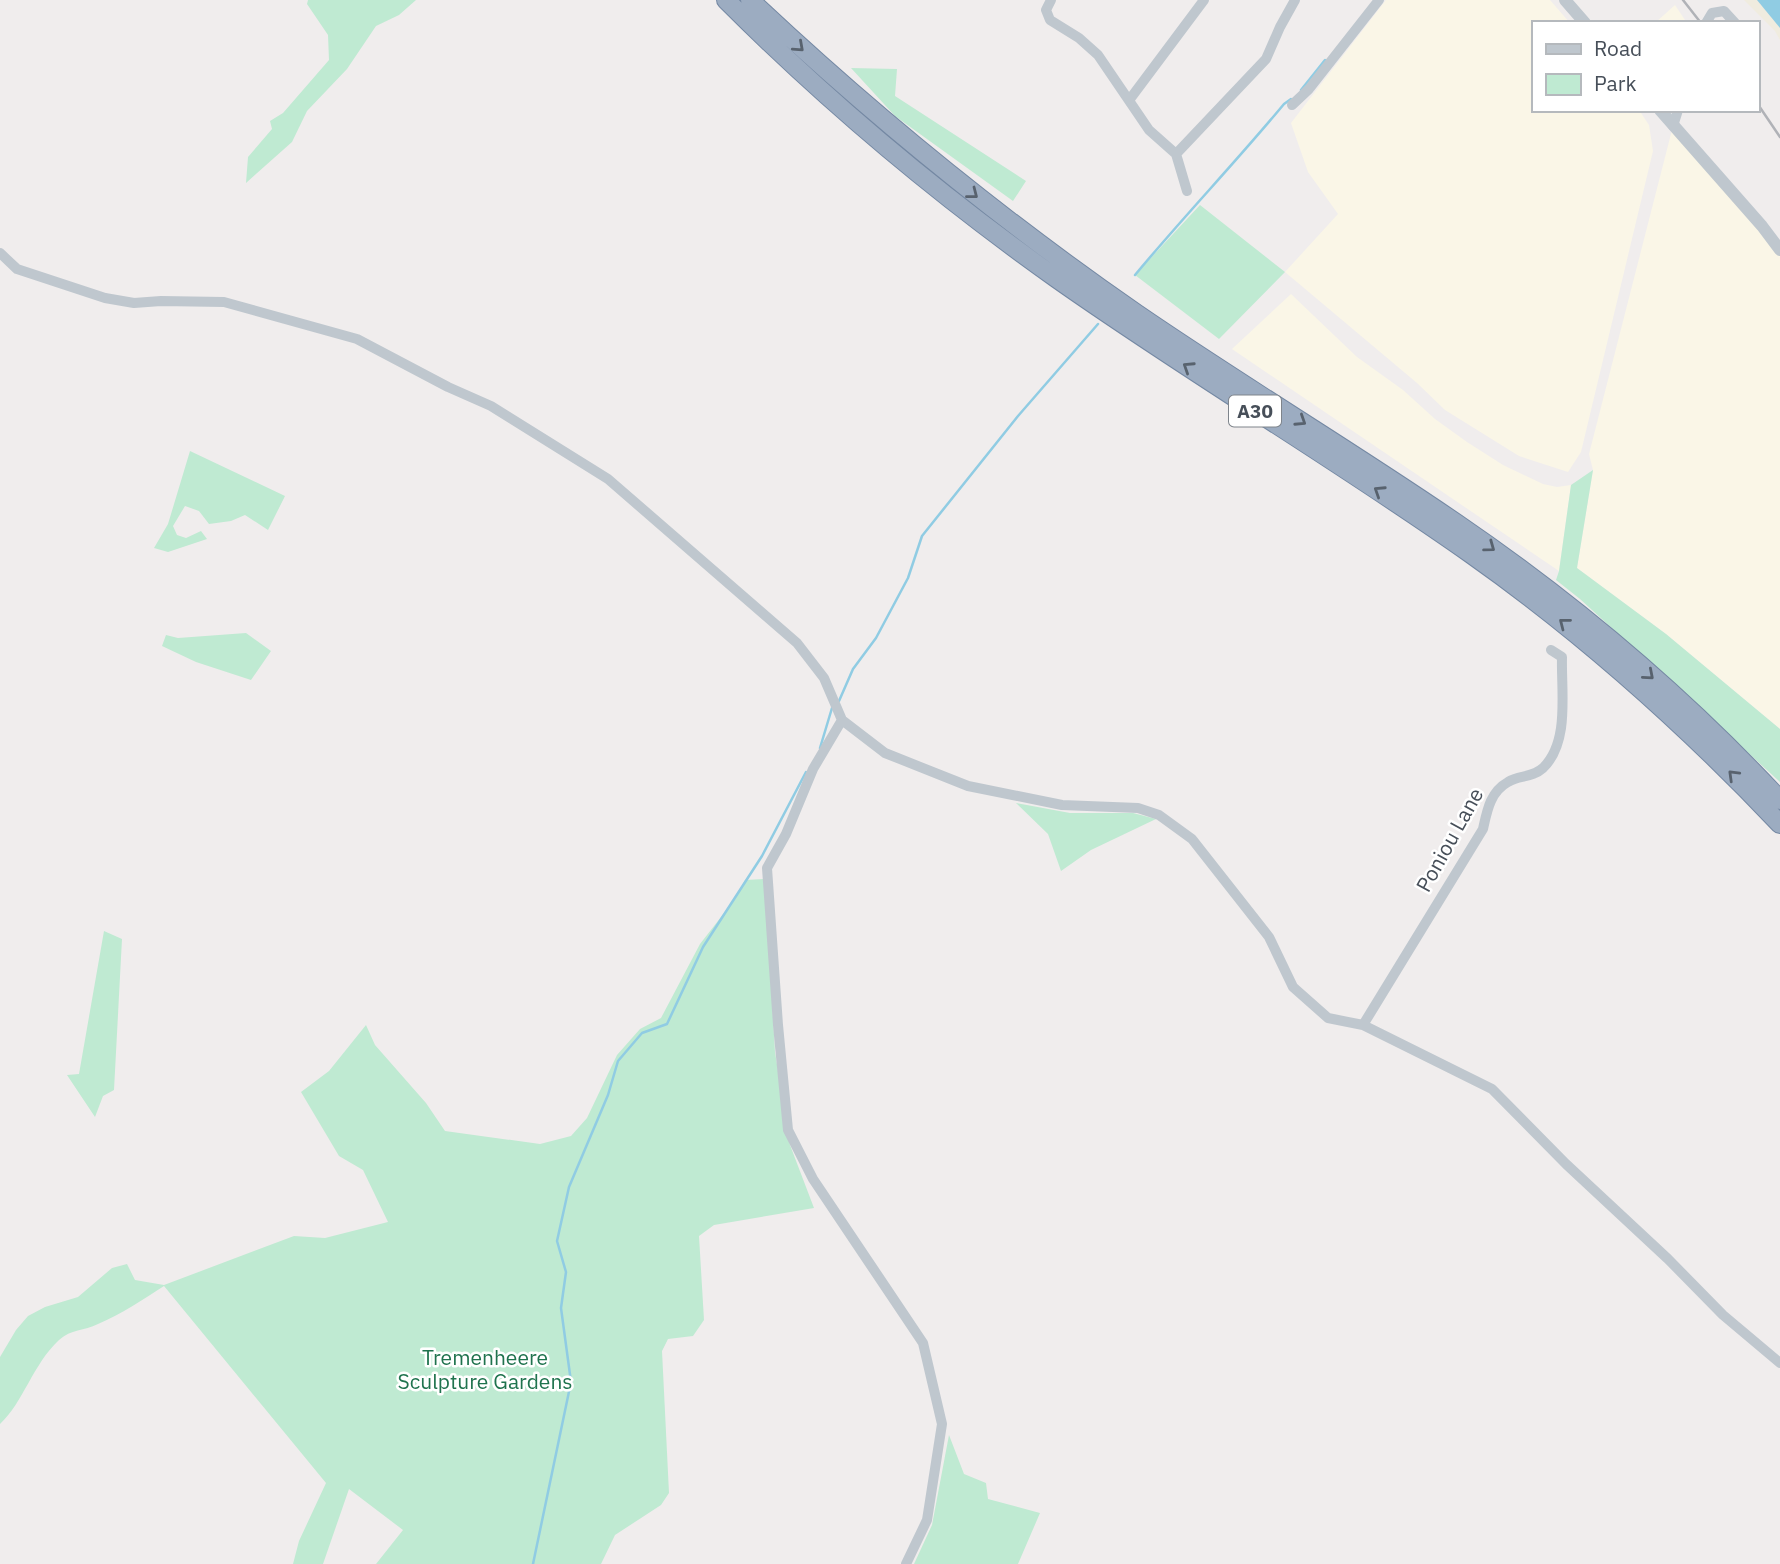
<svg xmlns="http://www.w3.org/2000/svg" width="1780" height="1564" viewBox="0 0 1780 1564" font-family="'IBM Plex Sans',sans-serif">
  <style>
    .commercial { fill: #faf6e7 }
    .green { fill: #bfead2 }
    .sand { fill: #f0ecdf }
    .water { fill: #90cce3 }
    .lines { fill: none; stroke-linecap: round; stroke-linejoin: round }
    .stream { stroke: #90cce3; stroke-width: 2.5 }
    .trunk-casing { stroke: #7488a3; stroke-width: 20 }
    .minor { stroke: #bfc7ce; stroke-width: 10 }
    .tertiary { stroke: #bfc7ce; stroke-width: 12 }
    .trunk { stroke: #9cacc1; stroke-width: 18 }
    .rail { stroke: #b0b2b7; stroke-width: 2.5 }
    .oneway { stroke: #58626e }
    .labels { text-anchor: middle; stroke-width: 5; stroke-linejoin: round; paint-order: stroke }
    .shield { fill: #fff; stroke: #7e848b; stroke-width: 2 }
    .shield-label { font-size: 19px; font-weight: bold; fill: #474f59 }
    .street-label { font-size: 21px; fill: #474f59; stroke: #fff }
    .park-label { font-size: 21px; fill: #1f734e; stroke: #fff }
  </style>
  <rect width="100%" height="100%" fill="#f0eded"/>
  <path class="commercial" d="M 1386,0 L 1550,0 L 1570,23 L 1533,23 L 1533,110 L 1639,110 L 1649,125 L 1653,151 L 1581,452 L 1568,472 L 1519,456 L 1445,410 L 1417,383 L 1285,272 L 1338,214 L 1308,172 L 1291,123 Z
    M 1675,5 L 1687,23 L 1655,23 Z
    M 1673,126 L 1780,250 L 1780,729 L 1666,634 L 1577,568 L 1593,470 L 1589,454 Z
    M 1291,294 L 1357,357 L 1403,390 L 1435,419 L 1467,442 L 1503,465 L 1543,484 L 1557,487 L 1571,485 L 1559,571 L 1232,349 Z"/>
  <path class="green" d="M 308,0 L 416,0 L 399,15 L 376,26 L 347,69 L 307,111 L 292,142 L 246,183 L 248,157 L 272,129 L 270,121 L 283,113 L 329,60 L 328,35 L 307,4 Z
    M 851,68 L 897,69 L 895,96 L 1026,181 L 1013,201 L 895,116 Z
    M 1200,205 L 1285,272 L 1219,339 L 1135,275 Z
    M 190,451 L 285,496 L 268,530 L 245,515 L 231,521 L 209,524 L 199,511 L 185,506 L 173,526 L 177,535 L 186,538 L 201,531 L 207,539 L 168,552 L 154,548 L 168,524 Z
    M 1593,470 L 1577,568 L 1666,634 L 1780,729 L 1780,782 L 1580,599 L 1556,580 L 1559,571 L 1571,485 Z
    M 246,633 L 271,651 L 251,680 L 196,662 L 162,646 L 166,635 L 178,638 Z
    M 1016,803 L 1070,813 L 1133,813 L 1156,819 L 1091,850 L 1061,871 L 1048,834 Z
    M 765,879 L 775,1052 L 790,1145 L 814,1208 L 714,1225 L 699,1236 L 704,1320 L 693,1336 L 668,1339 L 662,1351 L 669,1493 L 661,1505 L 615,1535 L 601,1564 L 376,1564 L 403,1530 L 349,1489 L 323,1564 L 293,1564 L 299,1541 L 326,1483 L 164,1286 C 142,1300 122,1314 98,1324 C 84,1331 71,1329 59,1340 C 33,1364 23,1403 0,1424 L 0,1357 L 16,1330 L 28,1316 L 45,1307 L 78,1297 L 112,1268 L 127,1264 L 135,1280 L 164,1285 L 294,1236 L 325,1238 L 388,1222 L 363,1170 L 339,1156 L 301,1092 L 329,1071 L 366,1025 L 375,1045 L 426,1103 L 445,1131 L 540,1144 L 571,1136 L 587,1118 L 617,1055 L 640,1029 L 661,1018 L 700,944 L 735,899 L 745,880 Z
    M 104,931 L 122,939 L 114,1090 L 103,1096 L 95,1117 L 67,1075 L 79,1074 Z
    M 949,1435 L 964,1474 L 986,1483 L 988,1499 L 1040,1513 L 1018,1564 L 914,1564 L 932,1525 Z"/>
  <path class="sand" d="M 1744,0 L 1780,0 L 1780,40 L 1775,31 Z"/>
  <path class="water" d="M 1757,0 L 1780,0 L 1780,28 Z"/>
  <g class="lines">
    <path class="stream" d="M 1301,90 L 1325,60
      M 1135,275 C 1184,216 1236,162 1284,104 L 1291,99
      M 839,701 L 853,669 L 876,638 L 908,578 L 922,536 L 1018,416 L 1098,324
      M 820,748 L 832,708
      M 533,1564 L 571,1382 L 561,1308 L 566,1272 L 557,1241 L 569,1187 L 608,1095 L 618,1061 L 642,1033 L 667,1024 L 703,947 L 762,856 L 806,772"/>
    <defs>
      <path id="trunk" d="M 726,0 C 827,101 939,195 1056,278 C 1192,374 1335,458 1471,554 C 1583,633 1686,725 1780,824
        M 750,0 C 871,114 1000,219 1137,314 C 1242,386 1351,451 1456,523 C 1573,603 1683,696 1780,800"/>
    </defs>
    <use href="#trunk" class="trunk-casing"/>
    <path class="minor" d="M 1051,0 L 1046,10 L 1050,20 L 1079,38 L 1098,55 L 1149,130 L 1176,154 L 1187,191
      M 1706,23 L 1712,13 L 1724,11 L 1735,23
      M 1130,99 L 1204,0
      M 1292,105 L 1309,89 L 1379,0
      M 1673,126 L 1678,110
      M 1176,154 L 1266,59 L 1280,27 L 1295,0
      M 0,253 L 17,269 L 105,298 L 134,303 L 161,301 L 224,302 L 357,339 L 448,387 L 491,406 L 608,479 L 797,643 L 824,678 L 842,720 L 885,753 L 968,786 L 1062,805 L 1138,808 L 1159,815 L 1192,839 L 1269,937 L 1293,987 L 1328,1018 L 1363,1025 L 1492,1089 L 1566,1164 L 1668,1259 L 1723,1315 L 1780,1363
      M 842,720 L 813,769 L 786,834 L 767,868 L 778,1025 L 788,1130 L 813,1179 L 923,1343 L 942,1424 L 927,1520 L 906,1564
      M 1363,1025 L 1483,829 C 1487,811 1490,792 1508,782 C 1519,775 1532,778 1543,768 C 1570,742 1561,692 1562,657 L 1551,650"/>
    <path class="tertiary" d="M 1565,0 L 1585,23
      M 1660,110 L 1762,226 L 1780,250"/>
    <use href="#trunk" class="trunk"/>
    <path class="rail" d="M 1683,0 L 1701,23
      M 1757,103 L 1780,137"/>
  </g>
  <defs><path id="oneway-chevron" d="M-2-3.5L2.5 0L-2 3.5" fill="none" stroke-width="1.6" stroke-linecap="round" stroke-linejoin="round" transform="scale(1.75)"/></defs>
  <g class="oneway">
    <use href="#oneway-chevron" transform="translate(799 47) rotate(42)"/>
    <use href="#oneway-chevron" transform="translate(973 194) rotate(38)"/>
    <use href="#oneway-chevron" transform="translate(1188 367) rotate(-147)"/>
    <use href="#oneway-chevron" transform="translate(1301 421) rotate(33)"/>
    <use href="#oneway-chevron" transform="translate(1379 491) rotate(-147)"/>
    <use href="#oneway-chevron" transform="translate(1490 547) rotate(36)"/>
    <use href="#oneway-chevron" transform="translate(1564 623) rotate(-142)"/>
    <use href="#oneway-chevron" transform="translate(1649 675) rotate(41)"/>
    <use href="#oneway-chevron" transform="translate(1733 775) rotate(-136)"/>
  </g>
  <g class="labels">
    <rect class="shield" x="1229" y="395.5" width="52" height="31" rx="5"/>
    <g class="shield-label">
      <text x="1255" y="418">A30</text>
    </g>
    <g class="street-label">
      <text transform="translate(1450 840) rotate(-61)" y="7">Poniou Lane</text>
    </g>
    <g class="park-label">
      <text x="485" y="1365">Tremenheere<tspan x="485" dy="24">Sculpture Gardens</tspan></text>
    </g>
  </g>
  <rect x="1532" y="21" width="228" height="91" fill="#ffffff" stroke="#b5b9bd" stroke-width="2"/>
  <rect x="1546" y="44" width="35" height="10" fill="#bfc7ce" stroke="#b5b9bd" stroke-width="2"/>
  <text x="1594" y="56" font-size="21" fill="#474f59">Road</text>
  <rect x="1546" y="74" width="35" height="21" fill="#bfead2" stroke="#b5b9bd" stroke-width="2"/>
  <text x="1594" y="91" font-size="21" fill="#474f59">Park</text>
</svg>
